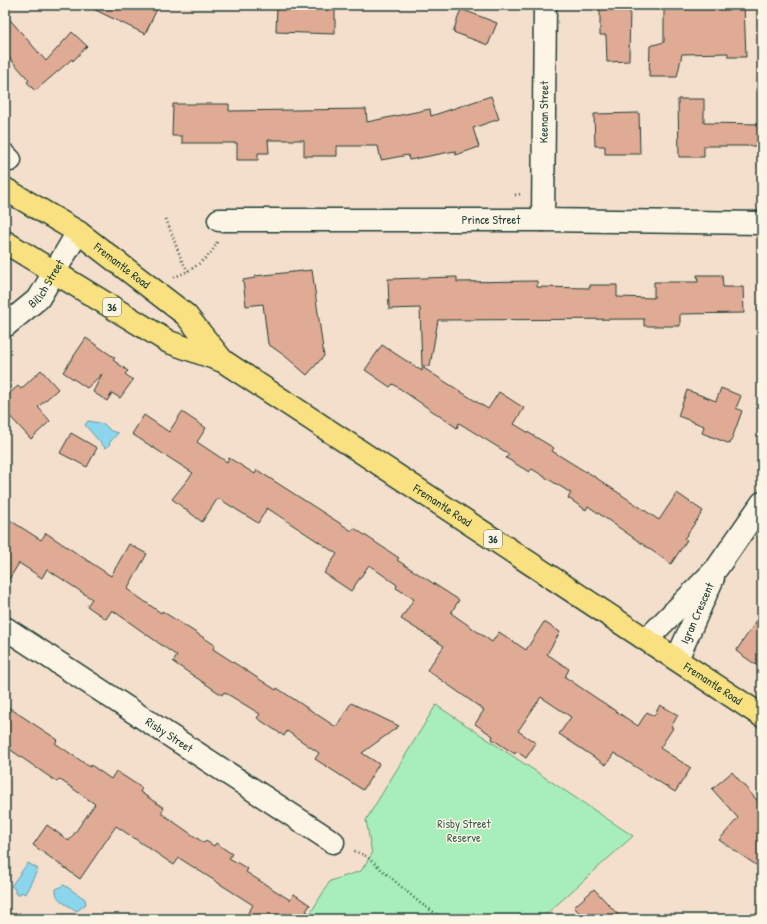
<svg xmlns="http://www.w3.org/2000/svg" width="767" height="924" viewBox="0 0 767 924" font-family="'Patrick Hand',sans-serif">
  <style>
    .park { fill: #a8eeba; stroke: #649677 }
    .water { fill: #8cd6ed; stroke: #6099a3 }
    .building { fill: #e0ab94; stroke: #1f3d34 }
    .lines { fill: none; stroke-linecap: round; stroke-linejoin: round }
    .street-casing { stroke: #1f3d34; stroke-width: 25 }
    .secondary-casing { stroke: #1f3d34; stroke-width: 25 }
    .primary-casing { stroke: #1f3d34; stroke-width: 25 }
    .path { stroke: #1f3d34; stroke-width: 2.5; stroke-dasharray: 1 3; stroke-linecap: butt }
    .street { stroke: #fcf5e5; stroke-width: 22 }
    .secondary { stroke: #fcf5e5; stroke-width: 22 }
    .primary { stroke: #f9e181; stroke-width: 22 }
    .labels { text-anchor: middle; stroke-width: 3; stroke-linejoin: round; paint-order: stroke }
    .shield { fill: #fcf5e5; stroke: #617469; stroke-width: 1 }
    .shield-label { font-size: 11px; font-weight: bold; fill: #1f3d34 }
    .street-label { font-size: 12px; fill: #1f3d34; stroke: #fcf5e5 }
    .park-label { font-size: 12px; fill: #3a604f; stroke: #fcf5e5 }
  </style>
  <rect width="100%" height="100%" fill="#f4dfcd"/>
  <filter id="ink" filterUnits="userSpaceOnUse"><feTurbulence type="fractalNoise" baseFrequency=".025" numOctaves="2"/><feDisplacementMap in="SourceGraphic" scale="8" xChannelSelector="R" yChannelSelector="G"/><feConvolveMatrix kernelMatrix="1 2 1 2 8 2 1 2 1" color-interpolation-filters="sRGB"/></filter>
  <g filter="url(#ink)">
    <path class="park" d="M 436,705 L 633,836 L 541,919 L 307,919 L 330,881 L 361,871 L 372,854 L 366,820 Z"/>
    <path class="water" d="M 88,421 L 104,424 L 111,431 L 118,433 L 110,442 L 109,446 L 105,448 L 85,425 Z
      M 28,863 L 38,869 L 25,894 L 21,892 L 19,895 L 15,893 L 15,889 L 11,886 Z
      M 64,885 L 85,899 L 86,904 L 77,911 C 68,905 55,901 56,889 Z"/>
    <path class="building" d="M 85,5 L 159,5 L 145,34 Z
      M 277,5 L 335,5 L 335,34 L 276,32 Z
      M 600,5 L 630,5 L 629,61 L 607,62 L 606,35 L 600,35 Z
      M 664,5 L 744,5 L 746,57 L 728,57 L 728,53 L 682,54 L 677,77 L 649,77 L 650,46 L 664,42 Z
      M 461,9 L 497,23 L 488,45 L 453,32 Z
      M 5,14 L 46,61 L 72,32 L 87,46 L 73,61 L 72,59 L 35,91 L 27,82 L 29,80 L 5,53 Z
      M 491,96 L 499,119 L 473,128 L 479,147 L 456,155 L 455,151 L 409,160 L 408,155 L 381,160 L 378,146 L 337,146 L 337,156 L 304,156 L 304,140 L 268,140 L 269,153 L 258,153 L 258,160 L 237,160 L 237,143 L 182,143 L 182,136 L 172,136 L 173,104 L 229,104 L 229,111 L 366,109 L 367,122 L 430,109 L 431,116 Z
      M 678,99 L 704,99 L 704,123 L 762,124 L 762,146 L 704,146 L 704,157 L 679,157 Z
      M 639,113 L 640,154 L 605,154 L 605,146 L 595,146 L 594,114 Z
      M 312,270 L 324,356 L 307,375 L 285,356 L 268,344 L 263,304 L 246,306 L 243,280 L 255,278 L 255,276 Z
      M 697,275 L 722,275 L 723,287 L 743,287 L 744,313 L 680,314 L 680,326 L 644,326 L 644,319 L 438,320 L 430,366 L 422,366 L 420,308 L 389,309 L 388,279 L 457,277 L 457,282 L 537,281 L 537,287 L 590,288 L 590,285 L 617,285 L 617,297 L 654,298 L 654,282 L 698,282 Z
      M 86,338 L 115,358 L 113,360 L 128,371 L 125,374 L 133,380 L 120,398 L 112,393 L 107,401 L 93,392 L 102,374 L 87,388 L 63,372 Z
      M 382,345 L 422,371 L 422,367 L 488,409 L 499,392 L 524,408 L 514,424 L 554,448 L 552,451 L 586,472 L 586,471 L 659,520 L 677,493 L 703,511 L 684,539 L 687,540 L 671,564 L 588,506 L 586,510 L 568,498 L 571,493 L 532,469 L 529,472 L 506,458 L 509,454 L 459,423 L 457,428 L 393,384 L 390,387 L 365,370 Z
      M 41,370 L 58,389 L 38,407 L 50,421 L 31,439 L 5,411 L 5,397 L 18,386 L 21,389 Z
      M 721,388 L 741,396 L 736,408 L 742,411 L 730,444 L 702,433 L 704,426 L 678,416 L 687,390 L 716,401 Z
      M 182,412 L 206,428 L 197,442 L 227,462 L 229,458 L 255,474 L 257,470 L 352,531 L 354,528 L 399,558 L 397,560 L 459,600 L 451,613 L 492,642 L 499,632 L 526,650 L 544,622 L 560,632 L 547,654 L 569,669 L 565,677 L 638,726 L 647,712 L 654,716 L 660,705 L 678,715 L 671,727 L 673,728 L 660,748 L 691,768 L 675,792 L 614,753 L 606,765 L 559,734 L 571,717 L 541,697 L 518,731 L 536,743 L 526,758 L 516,751 L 515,754 L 492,739 L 493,736 L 475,724 L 484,710 L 427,670 L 444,646 L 401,619 L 414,599 L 396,588 L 397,585 L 369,565 L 351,591 L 324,573 L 337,554 L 267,508 L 258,523 L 218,498 L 202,522 L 172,499 L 193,473 L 132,434 L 144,415 L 169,432 Z
      M 71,433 L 97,448 L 87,467 L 60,453 Z
      M 5,517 L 41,540 L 46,533 L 111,576 L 129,544 L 147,554 L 127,589 L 161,613 L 162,611 L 215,645 L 213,649 L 276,690 L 277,688 L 336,727 L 351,703 L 399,726 L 362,753 L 379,764 L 363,790 L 315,759 L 319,753 L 287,731 L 284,736 L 257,718 L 260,714 L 224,692 L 222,695 L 173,662 L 177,656 L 112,610 L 106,619 L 87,606 L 92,599 L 47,569 L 42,578 L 19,563 L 5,586 Z
      M 762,613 L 762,669 L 736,651 Z
      M 5,705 L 58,740 L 55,743 L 90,767 L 91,765 L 111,779 L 116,771 L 142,788 L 140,792 L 164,808 L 161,813 L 204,843 L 206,841 L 214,846 L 216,843 L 232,854 L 229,858 L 248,869 L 246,872 L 290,900 L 294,894 L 310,905 L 306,911 L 318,919 L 244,919 L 253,905 L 179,858 L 174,865 L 116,826 L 80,879 L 33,845 L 47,825 L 69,841 L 95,804 L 59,779 L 57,782 L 5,746 Z
      M 732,772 L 762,806 L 762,869 L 719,840 L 738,818 L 712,789 Z
      M 594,889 L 622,919 L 585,919 L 574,907 Z"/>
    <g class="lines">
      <defs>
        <g id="street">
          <path d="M 5,155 L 10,160"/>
          <path id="s1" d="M 219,220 L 543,220 L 762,223"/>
          <path id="s2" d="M 543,220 L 545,5"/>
          <path id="s3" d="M 5,628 L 333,842"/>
          <path d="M 649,640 L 655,631 L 717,568 L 762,503"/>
          <path id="s4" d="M 677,659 L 713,578"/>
        </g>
        <g id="secondary">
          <path id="s5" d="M 5,326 L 39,298 L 78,232"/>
        </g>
        <g id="primary">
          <path id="s6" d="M 5,189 L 78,232 L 186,315 L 223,361"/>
          <path id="s7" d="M 5,242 L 169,342 L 223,361 L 762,716"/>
        </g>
      </defs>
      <use href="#street" class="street-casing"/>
      <use href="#secondary" class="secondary-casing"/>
      <use href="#primary" class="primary-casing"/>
      <path class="path" d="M 515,195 L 521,194
        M 166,219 L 182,261 L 188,271
        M 174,277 C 190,272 211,258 217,242
        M 354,851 L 366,856 L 420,903 L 444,919"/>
      <use href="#street" class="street"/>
      <use href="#secondary" class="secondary"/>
      <use href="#primary" class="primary"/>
    </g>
  </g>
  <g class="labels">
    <g class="shield">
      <rect x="103" y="298" width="18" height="18" rx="3"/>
      <rect x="484" y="530" width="18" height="18" rx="3"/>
    </g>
    <g class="shield-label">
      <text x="112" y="311">36</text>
      <text x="493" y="543">36</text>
    </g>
    <g class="street-label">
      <text dy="4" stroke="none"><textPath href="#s2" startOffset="108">Keenan Street</textPath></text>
      <text dy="4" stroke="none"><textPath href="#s1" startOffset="272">Prince Street</textPath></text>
      <text dy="4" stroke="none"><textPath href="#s6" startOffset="140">Fremantle Road</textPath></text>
      <text dy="4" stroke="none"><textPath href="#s5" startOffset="60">Bilich Street</textPath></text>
      <text dy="4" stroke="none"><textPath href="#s7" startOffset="512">Fremantle Road</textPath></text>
      <text dy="4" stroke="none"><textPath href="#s4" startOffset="50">Igran Crescent</textPath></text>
      <text dy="4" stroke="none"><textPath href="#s7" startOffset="836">Fremantle Road</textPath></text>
      <text dy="4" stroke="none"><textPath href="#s3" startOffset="196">Risby Street</textPath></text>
    </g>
    <g class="park-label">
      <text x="464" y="828">Risby Street<tspan x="464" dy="14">Reserve</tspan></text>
    </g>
  </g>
  <rect width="767" height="924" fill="none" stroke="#fcf5e5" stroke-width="20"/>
  <rect x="10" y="10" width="747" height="904" fill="none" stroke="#1f3d34" stroke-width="1.5" filter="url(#ink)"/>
</svg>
